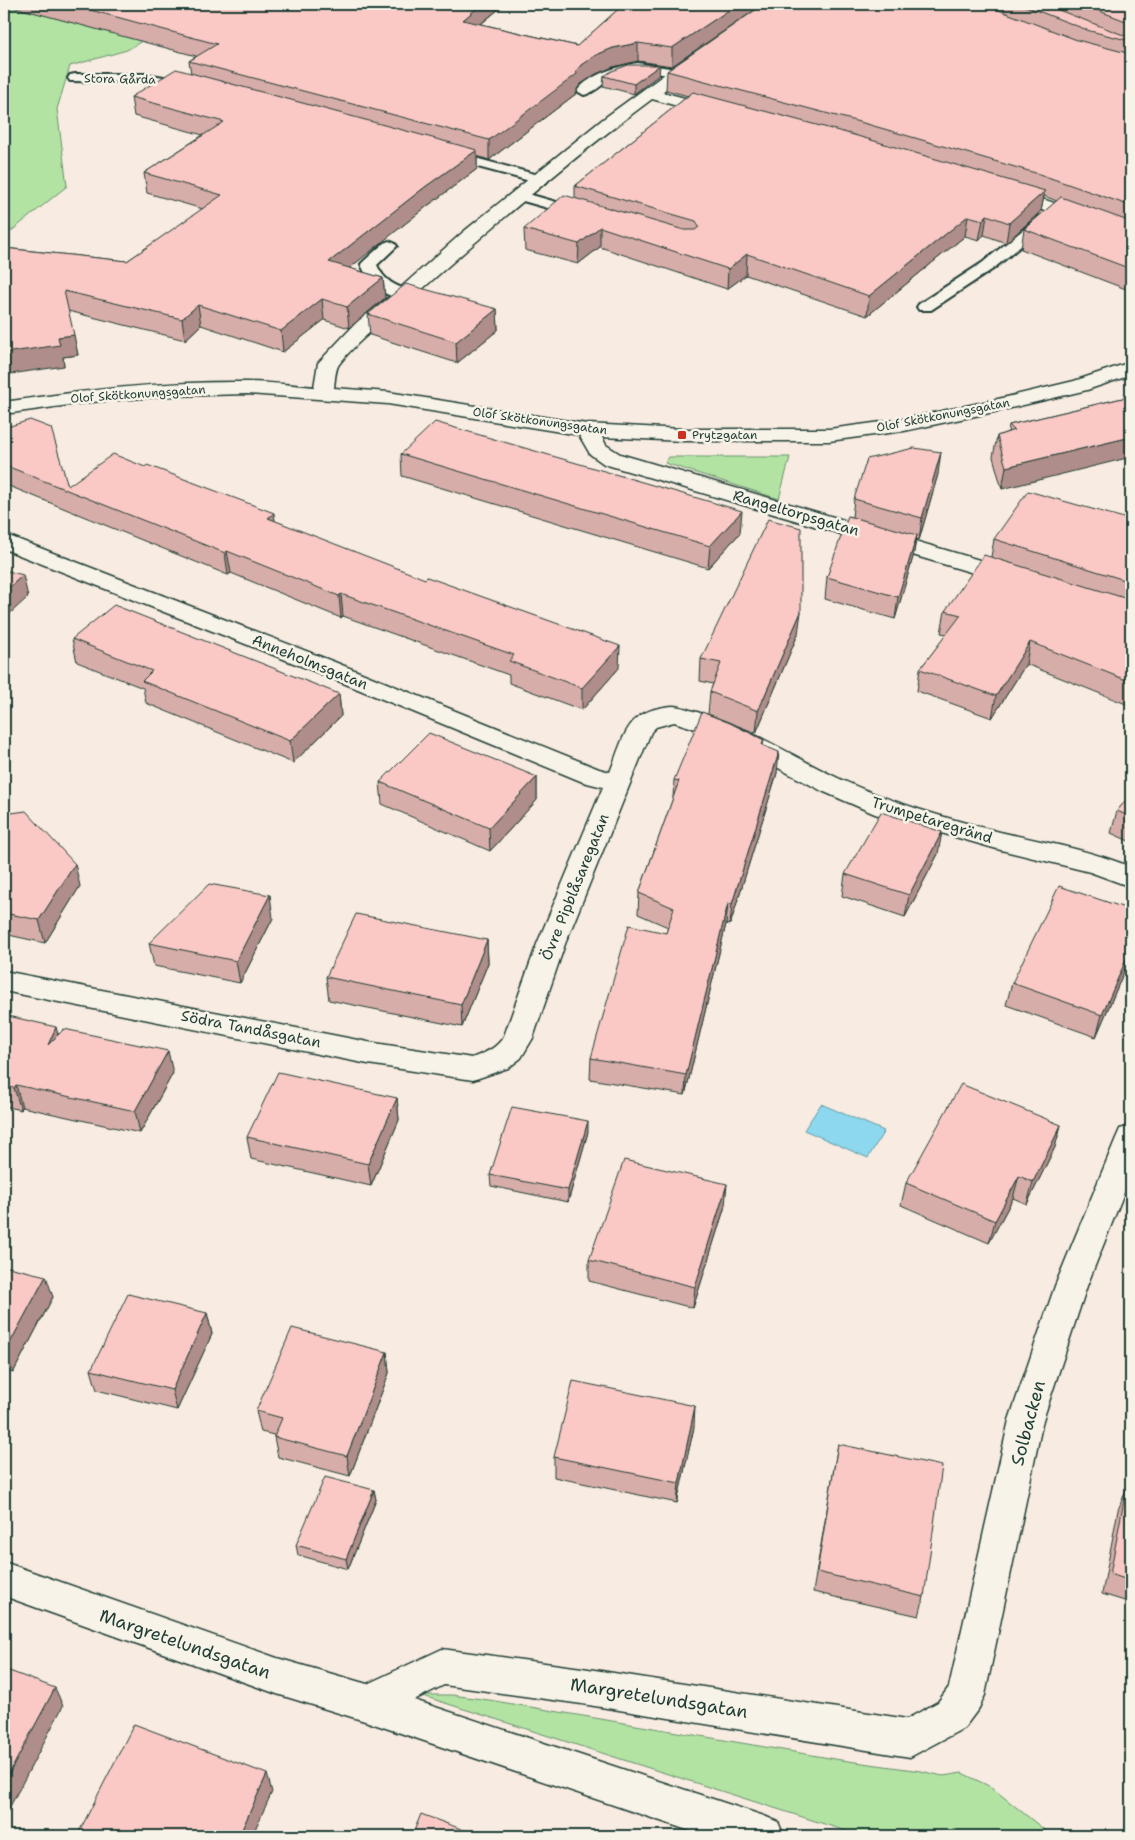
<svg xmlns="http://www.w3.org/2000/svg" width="1135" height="1840" viewBox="0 0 1135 1840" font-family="'Shantell Sans',sans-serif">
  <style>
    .green { fill: #b2e3a3; stroke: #68906c }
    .water { fill: #8dd8ee; stroke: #619aa4 }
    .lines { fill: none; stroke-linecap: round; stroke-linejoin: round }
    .service-casing { stroke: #1f3d34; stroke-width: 4 }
    .minor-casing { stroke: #1f3d34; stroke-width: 3 }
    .service { fill: #f7f3e8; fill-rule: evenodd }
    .minor { fill: #f7f3e8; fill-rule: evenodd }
    .wall { fill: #d7ada9; stroke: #1f3d34 }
    .shaded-wall { fill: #af8d8a; stroke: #1f3d34 }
    .building { fill: #fac9c5; stroke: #1f3d34 }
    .poi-dot { fill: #c8321e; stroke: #f7f3e8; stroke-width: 2 }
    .labels { text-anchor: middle; stroke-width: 5; stroke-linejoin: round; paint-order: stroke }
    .far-street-label { font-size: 12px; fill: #1f3d34; stroke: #f7f3e8 }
    .far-poi-label { font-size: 12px; fill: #1f3d34; stroke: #f7f3e8; text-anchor: start }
    .street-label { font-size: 15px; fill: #1f3d34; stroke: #f7f3e8 }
    .near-street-label { font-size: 18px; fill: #1f3d34; stroke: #f7f3e8 }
  </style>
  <rect width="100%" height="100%" fill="#f8ebe1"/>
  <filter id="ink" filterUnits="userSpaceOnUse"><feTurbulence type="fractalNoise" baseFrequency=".02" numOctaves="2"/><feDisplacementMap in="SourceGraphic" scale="10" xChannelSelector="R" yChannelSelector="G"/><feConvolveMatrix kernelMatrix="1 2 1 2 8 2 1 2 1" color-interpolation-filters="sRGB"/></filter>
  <g filter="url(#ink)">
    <path class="green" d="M 4,4 L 131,4 L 177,20 L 127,50 L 70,66 L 57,109 L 67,186 L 4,237 Z
      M 669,457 L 790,457 L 779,499 L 665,463 Z
      M 420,1695 L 452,1695 L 489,1700 L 841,1760 L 921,1771 L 943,1776 L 962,1773 L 991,1787 L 1052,1836 L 862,1836 Z"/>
    <path class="water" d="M 821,1104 L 884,1131 L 868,1158 L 804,1130 Z"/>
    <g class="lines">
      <defs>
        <path id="service" d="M 638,63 L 682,70 L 684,73 L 677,77 C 654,72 633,68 611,79 C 602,84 594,93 584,95 L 577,91 C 590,74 618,66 638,63 Z
          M 75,74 L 146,74 L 193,82 L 195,85 L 188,89 L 146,82 L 70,81 L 68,78 L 70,75 Z
          M 449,151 L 546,177 L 548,180 L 546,183 L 541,184 L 444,158 L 442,155 L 444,152 Z
          M 521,192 L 588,211 L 590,214 L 588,217 L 583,218 L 516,199 L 514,196 L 516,193 Z
          M 1045,214 L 1050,216 L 1053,219 L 1050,222 L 993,269 L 931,310 L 919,310 L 917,307 L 919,304 L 982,263 L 1040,216 Z
          M 389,241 L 394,243 L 397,246 L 377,265 C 384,281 395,286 411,291 L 413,294 L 411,297 C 388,303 368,283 361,264 L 364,261 L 384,243 Z"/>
        <path id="minor" d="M 697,53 L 703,55 L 705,58 L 703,61 L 662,92 L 723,108 L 725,112 L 723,116 L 717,117 L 652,99 C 571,159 494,225 419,292 C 392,316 362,335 340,363 C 335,368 335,381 334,388 L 388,392 L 587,424 L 682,429 L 829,429 L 904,419 L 994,400 L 1074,381 L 1131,362 L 1131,375 L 1087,390 L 994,412 L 904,431 L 829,441 L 682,441 L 602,437 L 606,445 L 620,454 L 1020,572 L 1024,577 L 1020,582 L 1012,584 L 1004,582 L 604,464 L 590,454 L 579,435 L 388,404 L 247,394 L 169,396 L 91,402 L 4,414 L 4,402 C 84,390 164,381 246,382 C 268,382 291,385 314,387 L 318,363 L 357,322 L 398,290 L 462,233 L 603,119 L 691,55 Z
          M 1007,187 L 1131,229 L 1131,241 L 1001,196 L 998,192 L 1001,188 Z
          M 4,534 L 337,663 L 599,769 L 610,772 C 625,735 626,710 672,706 C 680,706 690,710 697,712 C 749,727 793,757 842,780 C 892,803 946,818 1000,832 C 1044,842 1089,850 1131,867 L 1131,887 L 1090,872 L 997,849 L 875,814 L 822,791 L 729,742 L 690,727 L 674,722 L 656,727 L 651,732 L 565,944 L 533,1038 L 521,1058 L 508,1068 L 473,1080 L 368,1064 L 4,991 L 4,971 L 368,1042 L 472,1058 C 485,1053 497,1048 504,1036 L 537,944 L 603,787 L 583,782 L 319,673 L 4,549 Z
          M 1131,1126 L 1131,1175 L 1087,1286 L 1043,1420 L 985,1695 L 979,1708 L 964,1728 L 910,1757 L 582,1704 L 444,1685 L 414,1700 L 764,1816 L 778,1822 L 784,1836 L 705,1836 L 368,1722 L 277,1694 L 4,1596 L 4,1562 L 277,1658 L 367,1684 L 442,1649 L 582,1668 L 907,1719 L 938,1702 L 949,1687 L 1009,1420 L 1055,1286 L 1116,1138 L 1120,1129 Z"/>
      </defs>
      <use href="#service" class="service-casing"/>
      <use href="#minor" class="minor-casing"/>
      <use href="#service" class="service"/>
      <use href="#minor" class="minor"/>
    </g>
    <path class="wall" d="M 10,4 L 505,4 L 481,24 L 577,46 L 624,4 L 985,5 L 984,4 L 1131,4 L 1131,291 L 1021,249 L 1024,229 L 1057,201 L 1044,196 L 1041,211 L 1006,243 L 984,235 L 979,240 L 965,236 L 867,316 L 746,275 L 727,289 L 600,247 L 578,264 L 525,250 L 524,229 L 575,198 L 575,186 L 688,96 L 666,90 L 667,71 L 763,5 L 672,66 L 638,61 L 613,67 L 596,74 L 581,84 L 577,89 L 577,93 L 489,160 L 477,156 L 477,169 L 426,207 L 349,268 L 383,278 L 385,298 L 349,328 L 324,320 L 283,352 L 201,325 L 185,340 L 68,311 L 78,355 L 63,357 L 64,366 L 4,248 L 127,261 L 203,209 L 147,193 L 144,173 L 203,135 L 134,116 L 131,97 L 191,73 L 189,61 L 196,56 L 10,6 Z
      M 659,75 L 634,94 L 603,86 L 604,76 Z
      M 497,309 L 498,330 L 457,363 L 370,335 L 368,314 Z
      M 1131,396 L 1002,489 L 993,457 L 997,436 L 1008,432 L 1009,425 Z
      M 4,428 L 68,486 L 275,521 L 619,668 L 582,710 L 509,683 L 509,675 L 343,616 L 341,618 L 231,573 L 228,575 L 4,484 Z
      M 401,454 L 740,533 L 708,568 L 402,476 Z
      M 938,474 L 919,540 L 916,539 L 913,557 L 895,619 L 825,599 L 827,577 L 852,517 L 854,499 Z
      M 1131,520 L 1131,706 L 1026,664 L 992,718 L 917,691 L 920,669 L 947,634 L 941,633 L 945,611 L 991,557 L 994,539 Z
      M 798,634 L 756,733 L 708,714 L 710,692 L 713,684 L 700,681 L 701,659 Z
      M 72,639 L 339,694 L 341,716 L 293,763 L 146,703 L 143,688 L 77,662 Z
      M 764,740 L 763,746 L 777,773 L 730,925 L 726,924 L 685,1095 L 590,1079 L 591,1058 L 666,933 L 668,927 L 638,914 L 639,893 L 673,798 L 674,780 Z
      M 537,777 L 537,800 L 490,851 L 382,804 L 380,782 Z
      M 1131,794 L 1131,842 L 1111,833 L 1117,811 Z
      M 4,814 L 80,886 L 45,943 L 4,934 Z
      M 938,854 L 905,917 L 842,896 L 845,874 Z
      M 1131,910 L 1131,955 L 1096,1037 L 1006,1005 L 1012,983 Z
      M 273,918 L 240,983 L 154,966 L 149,943 Z
      M 487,940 L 488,963 L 462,1027 L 329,1000 L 326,977 Z
      M 4,1015 L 173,1073 L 140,1133 L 22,1107 L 21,1110 L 4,1106 Z
      M 397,1098 L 399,1120 L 371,1186 L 251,1159 L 247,1137 Z
      M 1061,1125 L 1055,1147 L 1027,1204 L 1013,1198 L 989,1243 L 901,1205 L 906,1183 Z
      M 588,1132 L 568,1202 L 491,1186 L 490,1175 Z
      M 725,1206 L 693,1308 L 589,1281 L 589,1260 Z
      M 4,1266 L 53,1297 L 13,1373 L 4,1370 Z
      M 207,1313 L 212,1334 L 177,1410 L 97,1390 L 91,1370 Z
      M 387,1352 L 389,1373 L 350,1476 L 278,1457 L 274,1437 L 274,1435 L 261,1432 L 256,1411 Z
      M 694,1427 L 677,1503 L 554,1477 L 554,1457 Z
      M 838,1444 L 924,1597 L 919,1616 L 813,1592 Z
      M 374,1490 L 376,1500 L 348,1569 L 298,1555 L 296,1545 Z
      M 1126,1490 L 1131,1491 L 1131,1603 L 1102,1594 L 1118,1510 Z"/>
    <path class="shaded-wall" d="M 482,4 L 505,4 L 463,38 L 463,20 Z
      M 738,4 L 764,4 L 672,66 L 672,48 Z
      M 638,43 L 638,61 L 613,67 L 596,74 L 581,84 L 577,89 L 577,93 L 489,160 L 489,140 L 576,71 L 581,65 L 596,55 L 613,48 Z
      M 660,65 L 659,75 L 634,94 L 634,84 Z
      M 477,150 L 477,169 L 426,207 L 331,283 L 329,262 L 425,187 Z
      M 1045,191 L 1041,211 L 1006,243 L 1009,223 Z
      M 987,215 L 984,235 L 979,240 L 983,220 Z
      M 968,216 L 965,236 L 867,316 L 869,296 Z
      M 600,227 L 600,247 L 578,264 L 579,244 Z
      M 747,254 L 746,275 L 727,289 L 728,269 Z
      M 383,278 L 385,298 L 349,328 L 347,307 Z
      M 322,299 L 324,320 L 283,352 L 281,331 Z
      M 198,305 L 201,325 L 185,340 L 182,319 Z
      M 497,309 L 498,330 L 457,363 L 456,342 Z
      M 74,335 L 78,355 L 63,357 L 64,366 L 4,375 L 4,353 L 58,337 Z
      M 1131,437 L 1131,457 L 1002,489 L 1006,467 Z
      M 941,452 L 938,474 L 919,540 L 922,518 Z
      M 742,511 L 740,533 L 708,568 L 710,546 Z
      M 274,513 L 277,535 L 268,518 Z
      M 917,535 L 913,557 L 895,619 L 898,597 Z
      M 227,551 L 231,573 L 228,575 L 225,553 Z
      M 23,575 L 28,597 L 4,619 L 4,592 Z
      M 341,594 L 343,616 L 341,618 L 339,596 Z
      M 801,612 L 798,634 L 756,733 L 758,711 Z
      M 1030,642 L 1026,664 L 992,718 L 996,696 Z
      M 620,646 L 619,668 L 582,710 L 582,688 Z
      M 339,694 L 341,716 L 293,763 L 290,741 Z
      M 779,752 L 777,773 L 730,925 L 732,904 Z
      M 537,777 L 537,800 L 490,851 L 489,828 Z
      M 942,832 L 938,854 L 905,917 L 909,895 Z
      M 75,864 L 80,886 L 45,943 L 39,920 Z
      M 270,895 L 273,918 L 240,983 L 236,961 Z
      M 728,903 L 726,924 L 685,1095 L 686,1075 Z
      M 487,940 L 488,963 L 462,1027 L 461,1005 Z
      M 1131,948 L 1131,955 L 1096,1037 L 1102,1015 Z
      M 56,1027 L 62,1050 L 48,1045 Z
      M 168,1051 L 173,1073 L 140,1133 L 135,1111 Z
      M 16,1085 L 22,1107 L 21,1110 L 14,1088 Z
      M 397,1098 L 399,1120 L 371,1186 L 368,1164 Z
      M 588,1121 L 588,1132 L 568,1202 L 568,1190 Z
      M 1061,1125 L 1055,1147 L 1027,1204 L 1033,1182 Z
      M 1019,1176 L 1013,1198 L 989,1243 L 995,1221 Z
      M 727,1184 L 725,1206 L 693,1308 L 695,1287 Z
      M 46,1276 L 53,1297 L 13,1373 L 5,1352 Z
      M 207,1313 L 212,1334 L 177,1410 L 172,1390 Z
      M 387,1352 L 389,1373 L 350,1476 L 347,1456 Z
      M 695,1406 L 694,1427 L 677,1503 L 679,1483 Z
      M 374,1490 L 376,1500 L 348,1569 L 346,1559 Z
      M 55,1688 L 63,1706 L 4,1818 L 4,1783 Z
      M 267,1774 L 272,1792 L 252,1836 L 239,1836 Z"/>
    <path class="building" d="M 68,4 L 482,4 L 463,20 L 577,46 L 624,4 L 738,4 L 672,48 L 638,43 L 613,48 L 596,55 L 581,65 L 576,71 L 577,74 L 489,140 L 189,61 L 217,44 Z
      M 764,4 L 983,4 L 1077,40 L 1131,54 L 1131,206 L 1039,174 L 867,124 L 667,71 Z
      M 1020,4 L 1043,4 L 1131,38 L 1131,41 L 1090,31 Z
      M 1081,4 L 1131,4 L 1131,23 Z
      M 628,65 L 660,65 L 634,84 L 604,76 L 612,71 Z
      M 176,69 L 477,150 L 425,187 L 329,262 L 383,278 L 347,307 L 322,299 L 281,331 L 198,305 L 182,319 L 64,291 L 74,335 L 58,337 L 60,345 L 4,353 L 4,248 L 127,261 L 222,195 L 144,173 L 224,122 L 131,97 Z
      M 693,92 L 854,135 L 1045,191 L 1009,223 L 987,215 L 983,220 L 968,216 L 869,296 L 747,254 L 728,269 L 600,227 L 579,244 L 524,229 L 564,195 L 684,230 L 695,230 L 699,227 L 696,221 L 575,186 Z
      M 1061,197 L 1131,222 L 1131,269 L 1024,229 Z
      M 406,284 L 497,309 L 456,342 L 368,314 Z
      M 1131,396 L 1131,437 L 1006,467 L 997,436 L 1014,430 L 1009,425 Z
      M 30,420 L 51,428 L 68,486 L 113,454 L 145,467 L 147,465 L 274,513 L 268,518 L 425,579 L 427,577 L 620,646 L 582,688 L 509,661 L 514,655 L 341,594 L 339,596 L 227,551 L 225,553 L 4,465 L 4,428 Z
      M 435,422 L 742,511 L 710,546 L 401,454 Z
      M 914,448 L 941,452 L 922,518 L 854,499 L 867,459 Z
      M 1028,491 L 1131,520 L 1131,582 L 994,539 Z
      M 848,516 L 917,535 L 898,597 L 827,577 Z
      M 768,519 L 801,528 L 801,612 L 758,711 L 710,692 L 721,663 L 701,659 Z
      M 984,555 L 1131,600 L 1131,682 L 1030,642 L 996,696 L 920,669 L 961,615 L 945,611 Z
      M 4,570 L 23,575 L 4,592 Z
      M 114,605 L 339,694 L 290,741 L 142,681 L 152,671 L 72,639 Z
      M 702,712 L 730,723 L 764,740 L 762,745 L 779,752 L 732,904 L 728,903 L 686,1075 L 591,1058 L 629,925 L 666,933 L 674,908 L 639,893 L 679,781 L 674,780 Z
      M 429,733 L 537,777 L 489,828 L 380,782 Z
      M 1131,794 L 1131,817 L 1117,811 Z
      M 26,811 L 75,864 L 39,920 L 4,913 L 4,814 Z
      M 881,812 L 942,832 L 909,895 L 845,874 Z
      M 209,884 L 270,895 L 236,961 L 149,943 Z
      M 1059,886 L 1131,910 L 1131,948 L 1102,1015 L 1012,983 Z
      M 356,914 L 487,940 L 461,1005 L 326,977 Z
      M 4,1015 L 56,1027 L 48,1045 L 64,1029 L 168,1051 L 135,1111 L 16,1085 L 14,1088 L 4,1086 Z
      M 278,1072 L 397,1098 L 368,1164 L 247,1137 Z
      M 961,1084 L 1061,1125 L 1033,1182 L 1019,1176 L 995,1221 L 906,1183 Z
      M 512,1107 L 588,1121 L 568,1190 L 490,1175 Z
      M 624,1160 L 727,1184 L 695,1287 L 589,1260 Z
      M 4,1266 L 46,1276 L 5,1352 L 4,1351 Z
      M 128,1294 L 207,1313 L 172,1390 L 91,1370 Z
      M 292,1328 L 387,1352 L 347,1456 L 274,1437 L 282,1418 L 256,1411 Z
      M 573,1381 L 695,1406 L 679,1483 L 554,1457 Z
      M 838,1444 L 942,1466 L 924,1597 L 817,1572 Z
      M 325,1477 L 374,1490 L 346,1559 L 296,1545 Z
      M 1126,1490 L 1131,1491 L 1131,1581 L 1110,1574 Z
      M 4,1669 L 55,1688 L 4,1783 Z
      M 134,1724 L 267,1774 L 239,1836 L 85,1836 L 78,1834 Z
      M 421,1814 L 480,1836 L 412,1836 Z"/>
  </g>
  <rect class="poi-dot" x="677" y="430" width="10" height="10" rx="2.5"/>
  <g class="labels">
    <g class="far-street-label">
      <text transform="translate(120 79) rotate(1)" y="4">Stora Gårda</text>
      <text transform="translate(138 394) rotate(-4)" y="4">Olof Skötkonungsgatan</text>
      <text transform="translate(943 415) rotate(-11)" y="4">Olof Skötkonungsgatan</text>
      <text transform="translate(540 421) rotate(8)" y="4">Olof Skötkonungsgatan</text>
    </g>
    <g class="far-poi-label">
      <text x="692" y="439">Prytzgatan</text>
    </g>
    <g class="street-label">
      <text transform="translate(796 513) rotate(16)" y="5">Rangeltorpsgatan</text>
      <text transform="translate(310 662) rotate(22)" y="5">Anneholmsgatan</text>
      <text transform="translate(932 820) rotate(17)" y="5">Trumpetaregränd</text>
      <text transform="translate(575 887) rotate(-68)" y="5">Övre Pipblåsaregatan</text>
      <text transform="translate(251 1029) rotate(11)" y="5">Södra Tandåsgatan</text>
    </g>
    <g class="near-street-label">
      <text transform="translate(1028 1423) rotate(-75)" y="6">Solbacken</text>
      <text transform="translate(185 1644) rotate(19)" y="6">Margretelundsgatan</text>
      <text transform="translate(659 1698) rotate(9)" y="6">Margretelundsgatan</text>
    </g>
  </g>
  <rect width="1135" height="1840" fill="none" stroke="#f7f3e8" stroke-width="20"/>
  <rect x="10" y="10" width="1115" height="1820" fill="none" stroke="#1f3d34" stroke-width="2" filter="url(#ink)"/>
</svg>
